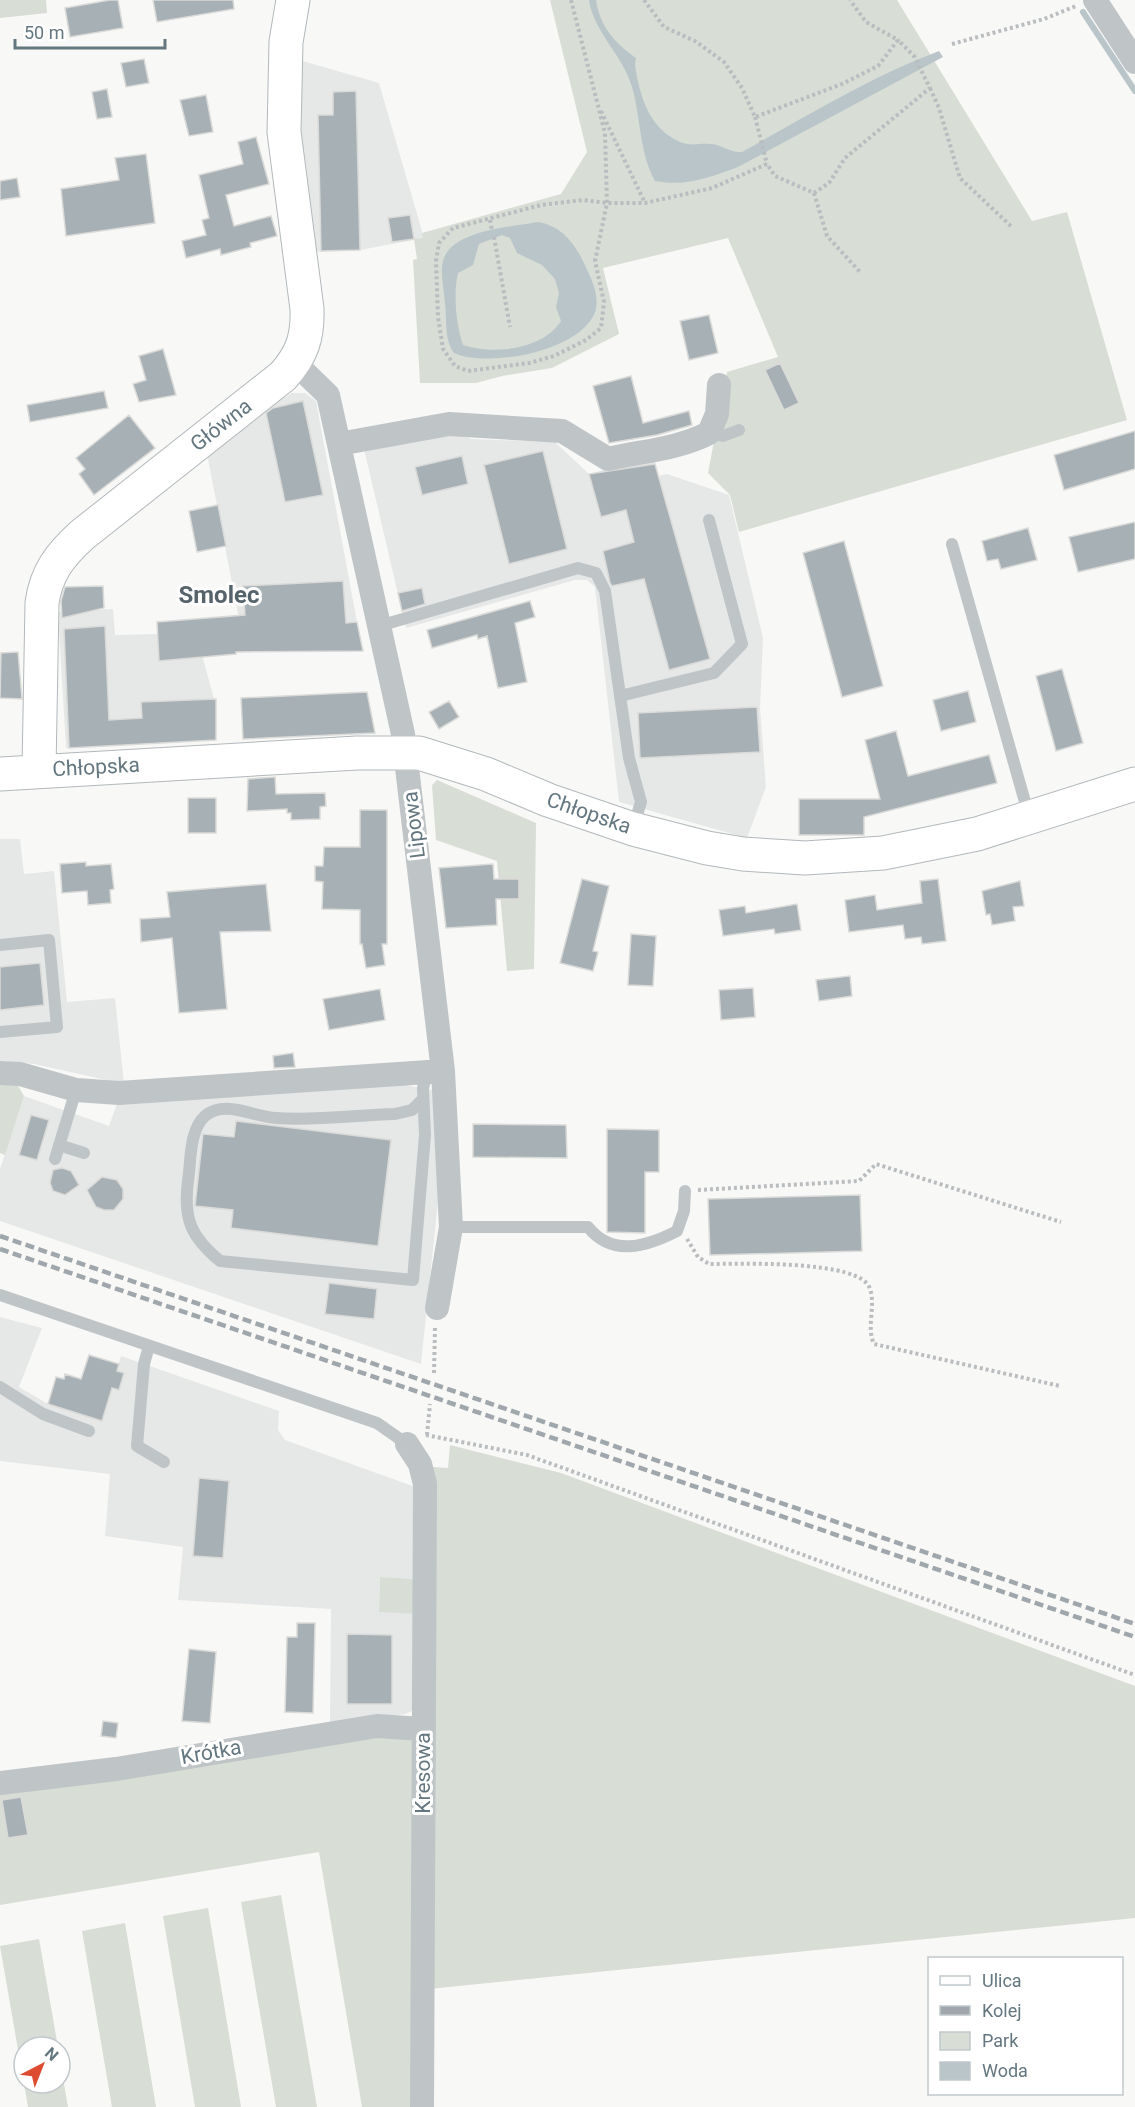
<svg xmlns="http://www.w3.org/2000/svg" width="1135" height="2107" viewBox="0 0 1135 2107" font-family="Roboto,sans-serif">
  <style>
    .built { fill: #e6e8e7 }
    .green { fill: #d8ddd5 }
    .water { fill: #b9c5c9; fill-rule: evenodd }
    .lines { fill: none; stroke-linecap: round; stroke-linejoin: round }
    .stream { stroke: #b9c5c9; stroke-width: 6 }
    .building { fill: #a6b0b5; stroke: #dadad8; stroke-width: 1.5 }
    .secondary-casing { stroke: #b2b8bc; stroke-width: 35 }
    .path { stroke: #babdbf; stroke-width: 4; stroke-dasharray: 3 3; stroke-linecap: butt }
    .lane { stroke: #bfc4c7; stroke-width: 12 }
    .street { stroke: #bfc4c7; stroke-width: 24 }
    .secondary { stroke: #fff; stroke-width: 33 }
    .rail { stroke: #9fa7ac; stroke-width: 4.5; stroke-dasharray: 9 4.5; stroke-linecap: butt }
    .labels { text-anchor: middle; stroke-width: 6; stroke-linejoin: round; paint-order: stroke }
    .street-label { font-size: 21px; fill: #64767f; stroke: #fff }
    .quarter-label { font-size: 24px; font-weight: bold; fill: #56636b; stroke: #fff }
  </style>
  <rect width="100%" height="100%" fill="#f8f8f6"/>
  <path class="built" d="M 299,60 L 379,83 L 424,238 L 360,250 L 313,252 L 299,147 Z
    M 292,393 L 305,393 L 316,401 L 357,622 L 241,629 L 207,454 L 265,409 Z
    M 459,432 L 471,439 L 555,442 L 589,474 L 653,457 L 659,476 L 667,474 L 729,495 L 763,638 L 760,708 L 766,787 L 747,838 L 619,802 L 595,587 L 587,580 L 575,580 L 406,628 L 364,449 Z
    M 113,609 L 115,635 L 196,633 L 214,699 L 141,702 L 142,718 L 111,746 L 66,748 L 58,612 Z
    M 0,839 L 20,839 L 24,874 L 54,871 L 67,1002 L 115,998 L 124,1084 L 34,1064 L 0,1061 Z
    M 400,1084 L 433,1090 L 439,1192 L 421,1364 L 0,1221 L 0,1169 L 24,1096 L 109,1126 L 118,1101 Z
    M 0,1317 L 42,1328 L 19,1387 L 48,1404 L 102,1421 L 121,1356 L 279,1411 L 278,1430 L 285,1440 L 418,1488 L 416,1579 L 380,1577 L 379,1611 L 415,1614 L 414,1710 L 405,1714 L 330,1724 L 331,1609 L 178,1600 L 183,1547 L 105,1536 L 110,1474 L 0,1461 Z"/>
  <path class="green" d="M 0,0 L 46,0 L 47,13 L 0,18 Z
    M 550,0 L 897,0 L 1032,221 L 1067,212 L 1127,420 L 739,532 L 730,495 L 708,473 L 727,372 L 778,357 L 728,238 L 603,268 L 619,334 L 552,368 L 502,376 L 476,383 L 420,383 L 413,260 L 417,259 L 414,239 L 423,238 L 422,233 L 561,194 L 587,152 Z
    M 437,780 L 536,823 L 534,969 L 507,971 L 497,861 L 436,840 L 432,785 Z
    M 0,1082 L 17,1084 L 24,1096 L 5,1155 L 0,1153 Z
    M 450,1445 L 561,1473 L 1135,1686 L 1135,1918 L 429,1989 L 433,1467 L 448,1468 Z
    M 380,1577 L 416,1579 L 415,1614 L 379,1612 Z
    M 372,1737 L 411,1739 L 416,1749 L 414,2107 L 362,2107 L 319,1852 L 0,1905 L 0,1788 Z
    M 281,1895 L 317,2107 L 276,2107 L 241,1902 Z
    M 208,1908 L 241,2107 L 195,2107 L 163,1916 Z
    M 125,1923 L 156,2107 L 112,2107 L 82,1931 Z
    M 39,1939 L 58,2047 L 24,2047 L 24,2083 L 60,2083 L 60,2061 L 68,2107 L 28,2107 L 0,1946 Z"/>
  <path class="water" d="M 589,0 L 596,0 C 600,27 615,43 636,58 C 634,65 636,70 637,77 C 643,105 652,128 678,141 C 690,147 699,143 711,144 C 723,145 730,153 742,152 C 807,116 870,77 939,51 L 943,57 L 738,167 C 711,177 685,187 655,181 C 639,152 641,118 632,87 C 623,55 594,33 589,0 Z
    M 538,222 C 560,226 572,240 582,259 C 589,274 601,295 595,312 C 580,352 488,368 454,353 C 444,340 447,318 445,303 C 444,290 440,273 443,261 C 451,230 512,227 538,222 ZM 502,235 L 510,238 L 517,253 L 542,265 L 555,279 L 559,293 L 556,307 L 561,321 C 543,350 492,355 463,345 C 456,325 453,293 458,273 L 473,265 L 479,244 Z"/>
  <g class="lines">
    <path class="stream" d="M 1083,12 L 1135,91"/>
  </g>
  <path class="building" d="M 110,0 L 118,0 L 123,28 L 70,37 L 65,8 Z
    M 153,0 L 233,0 L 234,9 L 157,22 Z
    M 144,59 L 149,83 L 126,87 L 121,63 Z
    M 107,89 L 112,117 L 97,119 L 92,92 Z
    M 356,91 L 360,250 L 321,251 L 318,115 L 333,115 L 333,92 Z
    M 206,95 L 213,132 L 189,136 L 180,100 Z
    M 256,137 L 269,184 L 226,195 L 234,226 L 271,216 L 277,236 L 250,243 L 251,247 L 221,255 L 220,249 L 186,258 L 182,241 L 206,235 L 202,220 L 209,218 L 199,175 L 243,164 L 238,142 Z
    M 146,154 L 155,223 L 66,236 L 61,189 L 119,180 L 115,158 Z
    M 17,178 L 20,197 L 0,200 L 0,181 Z
    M 410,215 L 414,239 L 392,242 L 388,218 Z
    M 709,315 L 718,353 L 689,360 L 680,321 Z
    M 163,349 L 176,395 L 139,402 L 133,384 L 146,380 L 139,356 Z
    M 780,363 L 799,403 L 784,410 L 765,370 Z
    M 631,376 L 643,423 L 689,411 L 692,425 L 657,435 L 609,443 L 593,386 Z
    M 104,391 L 108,408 L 30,422 L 27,405 Z
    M 303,401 L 323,495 L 285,502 L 266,413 L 273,408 Z
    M 129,415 L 155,448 L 94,495 L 79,474 L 85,469 L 76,458 Z
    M 1135,431 L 1135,469 L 1064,490 L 1054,455 Z
    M 543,451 L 567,549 L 509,564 L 484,465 Z
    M 462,456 L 468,484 L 422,495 L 415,467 Z
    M 655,464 L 710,659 L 669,670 L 644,579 L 612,586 L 610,583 L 603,551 L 634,542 L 626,510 L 601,517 L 589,474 Z
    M 218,505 L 226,546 L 197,552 L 189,511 Z
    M 1135,522 L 1135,559 L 1078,572 L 1069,537 Z
    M 1028,528 L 1037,560 L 1001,569 L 998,559 L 987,561 L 982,541 Z
    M 844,541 L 883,686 L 842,697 L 803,553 Z
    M 343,581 L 346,623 L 357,622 L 363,651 L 236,652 L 236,654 L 159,661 L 157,622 L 245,615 L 243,586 Z
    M 103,586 L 104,608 L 62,618 L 61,601 L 65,587 Z
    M 422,588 L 425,604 L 402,611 L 398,593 Z
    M 530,601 L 535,617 L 515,623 L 527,682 L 498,688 L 487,636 L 478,639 L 477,635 L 432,648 L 427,630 Z
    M 105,626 L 109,720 L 142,718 L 141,702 L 216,699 L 216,740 L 69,748 L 64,629 Z
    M 18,652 L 22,699 L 0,698 L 1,653 Z
    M 1062,669 L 1083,743 L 1056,751 L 1036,676 Z
    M 968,691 L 976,722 L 941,731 L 933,700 Z
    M 367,692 L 375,733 L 243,739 L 241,698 Z
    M 449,701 L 459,717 L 439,729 L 429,712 Z
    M 757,707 L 760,752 L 640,758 L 638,713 Z
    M 896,731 L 908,776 L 989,755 L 997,783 L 864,817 L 864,835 L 799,835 L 799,799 L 880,799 L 865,740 Z
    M 275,777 L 276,794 L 325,793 L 326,806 L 320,807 L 320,819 L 291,820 L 291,813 L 287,813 L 287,809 L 247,811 L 248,779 Z
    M 188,798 L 216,798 L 216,833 L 188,833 Z
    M 360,810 L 387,810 L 387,944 L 382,944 L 385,965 L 366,968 L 362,944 L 360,944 L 360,910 L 322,909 L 323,882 L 315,881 L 315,866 L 323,866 L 324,847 L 360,847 Z
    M 86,862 L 86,866 L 111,864 L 114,889 L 110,890 L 111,903 L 88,905 L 87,891 L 62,893 L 60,864 Z
    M 493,864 L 494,879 L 519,879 L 519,899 L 496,899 L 497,925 L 446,928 L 439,868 Z
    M 582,879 L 609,886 L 593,951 L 598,952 L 593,971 L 560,963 Z
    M 938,879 L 946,941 L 922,944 L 921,937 L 905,939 L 903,925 L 849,932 L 845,900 L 875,895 L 877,910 L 922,903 L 920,881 Z
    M 1020,881 L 1024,906 L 1013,907 L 1015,921 L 992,925 L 990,914 L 986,915 L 982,891 Z
    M 266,884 L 271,931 L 220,932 L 227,1009 L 179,1013 L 172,938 L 141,942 L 140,919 L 170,917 L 167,892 Z
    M 797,904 L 801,930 L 775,934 L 774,929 L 723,936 L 719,910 L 745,906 L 746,913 Z
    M 631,934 L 656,936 L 653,986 L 628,985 Z
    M 40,963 L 44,1005 L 0,1010 L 0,967 Z
    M 850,976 L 852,996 L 819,1001 L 816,980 Z
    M 753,988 L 755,1017 L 721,1020 L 719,990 Z
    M 380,989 L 385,1020 L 329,1030 L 323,999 Z
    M 293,1053 L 295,1067 L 274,1068 L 273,1056 Z
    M 31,1115 L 49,1120 L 37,1160 L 19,1155 Z
    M 236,1121 L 391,1140 L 378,1246 L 231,1228 L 233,1210 L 195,1206 L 203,1134 L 234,1137 Z
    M 473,1124 L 566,1125 L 567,1158 L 473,1157 Z
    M 607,1129 L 659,1130 L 659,1172 L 645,1172 L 645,1233 L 607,1232 Z
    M 62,1168 L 71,1171 L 79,1185 L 65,1195 L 53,1191 L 50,1183 L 53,1170 Z
    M 102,1177 L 117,1180 L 123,1189 L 123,1199 L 114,1210 L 104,1210 L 96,1207 L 87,1190 Z
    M 860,1195 L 862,1251 L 710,1255 L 708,1199 Z
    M 329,1283 L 377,1289 L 374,1319 L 325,1314 Z
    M 89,1355 L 119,1364 L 117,1371 L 124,1373 L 119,1390 L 112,1388 L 102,1421 L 48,1404 L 56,1377 L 64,1379 L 65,1374 L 81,1379 Z
    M 199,1478 L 229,1481 L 223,1558 L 193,1556 Z
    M 297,1623 L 315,1623 L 313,1713 L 285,1712 L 287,1637 L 297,1637 Z
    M 347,1634 L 392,1635 L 392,1704 L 347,1704 Z
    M 189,1649 L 216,1652 L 210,1723 L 182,1721 Z
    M 103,1721 L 118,1723 L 116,1738 L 101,1736 Z
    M 21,1797 L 28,1835 L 8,1838 L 2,1800 Z"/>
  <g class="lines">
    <defs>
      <path id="secondary" d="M 39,770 L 42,603 C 46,573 60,555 82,535 L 283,376 C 302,355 308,337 307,309 L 284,132 L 286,42 L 293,0
        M 0,774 L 357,753 L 419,753 L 486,774 L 548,800 L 633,829 L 707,848 L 743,854 L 805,858 L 883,853 L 977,834 L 1135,784"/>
    </defs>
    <use href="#secondary" class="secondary-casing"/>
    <path class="path" d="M 571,0 L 605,133 L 607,203 L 595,261 L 604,302 L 601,328 L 586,340 L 554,356 L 529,363 L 468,371 L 455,366 L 443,349 L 438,317 L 436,261 L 439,243 L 453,228 L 541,205 L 583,200 L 607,203 L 645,203 L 712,188 L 767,164 L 775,176 L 814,193 L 829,183 L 845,158 L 930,88 L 914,56 L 898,40
      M 644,0 L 664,27 L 695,41 L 724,62 L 742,88 L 755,117 L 842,84 L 878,66 L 898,40 L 866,22 L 850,0
      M 952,44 L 1044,19 L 1076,6
      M 930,88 L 939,108 L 960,178 L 1013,228
      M 601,111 L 645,203
      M 755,117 L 767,164
      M 814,193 L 827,236 L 860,272
      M 490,220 L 492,231
      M 494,237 L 510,327
      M 698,1190 L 859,1181 L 876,1164 L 1061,1222
      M 687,1239 L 698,1257 L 709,1264 C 736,1264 862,1259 870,1289 C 876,1307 866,1327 874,1344 L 1060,1386
      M 434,1373 L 435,1327
      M 426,1435 L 527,1455 L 1135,1675
      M 427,1435 L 430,1404"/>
    <path class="lane" d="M 709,433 L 723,436 L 739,430
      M 952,544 L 1029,816
      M 379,626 L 578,568 L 596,573 L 605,591 L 629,758 L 641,802 L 633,828
      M 620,696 L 714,673 L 742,644 L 709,520
      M 0,945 L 49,940 L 57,1027 L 0,1032
      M 423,1099 L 412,1110 L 395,1114 C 356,1115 315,1121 276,1118 C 253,1117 225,1099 205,1116 C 189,1130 191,1162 188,1181 C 183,1219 191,1237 220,1261 L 413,1280 L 425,1135 L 423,1088 L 427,1072
      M 59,1145 L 84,1153
      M 55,1159 L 76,1090
      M 451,1227 L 588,1227 C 612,1257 646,1247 677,1231 L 684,1211 L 685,1191
      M 0,1295 L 377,1423 L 407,1444
      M 149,1346 L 144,1364 L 137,1446 L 164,1462
      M 0,1387 L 43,1414 L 89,1431"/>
    <path class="street" d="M 1095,0 L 1135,62
      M 295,363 L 328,395 L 403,734 L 443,1071 L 451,1227 L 437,1308
      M 339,444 L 449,424 L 562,431 L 608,459 C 642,451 678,449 709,433 L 717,414 L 719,385
      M 0,1073 L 20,1074 L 76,1090 L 119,1093 L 443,1071
      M 407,1444 L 420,1464 L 425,1484 L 422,2107
      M 0,1783 L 116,1769 L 377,1726 L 423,1729"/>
    <use href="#secondary" class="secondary"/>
    <path class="rail" d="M 0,1236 L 1135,1624
      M 0,1249 L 1135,1637"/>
  </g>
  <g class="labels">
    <g class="street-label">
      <text transform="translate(221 425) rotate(-38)" y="7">Główna</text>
      <text transform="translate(96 767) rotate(-3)" y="7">Chłopska</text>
      <text transform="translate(589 813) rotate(19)" y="7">Chłopska</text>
      <text transform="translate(414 825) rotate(-97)" y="7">Lipowa</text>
      <text transform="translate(211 1752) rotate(-10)" y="7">Krótka</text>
      <text transform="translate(423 1773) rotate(-90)" y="7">Kresowa</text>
    </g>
    <g class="quarter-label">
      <text x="219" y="603">Smolec</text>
    </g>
  </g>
  <rect x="928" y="1957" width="195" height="138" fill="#ffffff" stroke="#c1c8cc" stroke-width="1.5"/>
  <rect x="940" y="1976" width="30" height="9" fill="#ffffff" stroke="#c1c8cc" stroke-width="1.5"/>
  <text x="982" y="1987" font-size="18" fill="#64767f">Ulica</text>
  <rect x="940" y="2006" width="30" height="9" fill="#9fa7ac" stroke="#c1c8cc" stroke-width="1.5"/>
  <text x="982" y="2017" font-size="18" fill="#64767f">Kolej</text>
  <rect x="940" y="2032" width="30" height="18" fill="#d8ddd5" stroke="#c1c8cc" stroke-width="1.5"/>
  <text x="982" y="2047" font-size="18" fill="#64767f">Park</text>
  <rect x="940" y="2062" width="30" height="18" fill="#b9c5c9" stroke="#c1c8cc" stroke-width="1.5"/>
  <text x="982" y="2077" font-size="18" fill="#64767f">Woda</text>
  <g transform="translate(42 2065) rotate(42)"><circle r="28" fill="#ffffff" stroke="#c1c8cc" stroke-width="1.5"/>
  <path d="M0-4.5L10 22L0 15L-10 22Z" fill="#dd4c31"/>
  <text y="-9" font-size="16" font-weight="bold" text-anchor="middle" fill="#64767f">N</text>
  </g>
  <path d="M15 39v9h150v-9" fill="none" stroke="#64767f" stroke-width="3"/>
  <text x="24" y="39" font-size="18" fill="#64767f" stroke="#ffffff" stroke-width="4.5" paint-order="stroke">50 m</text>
</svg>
